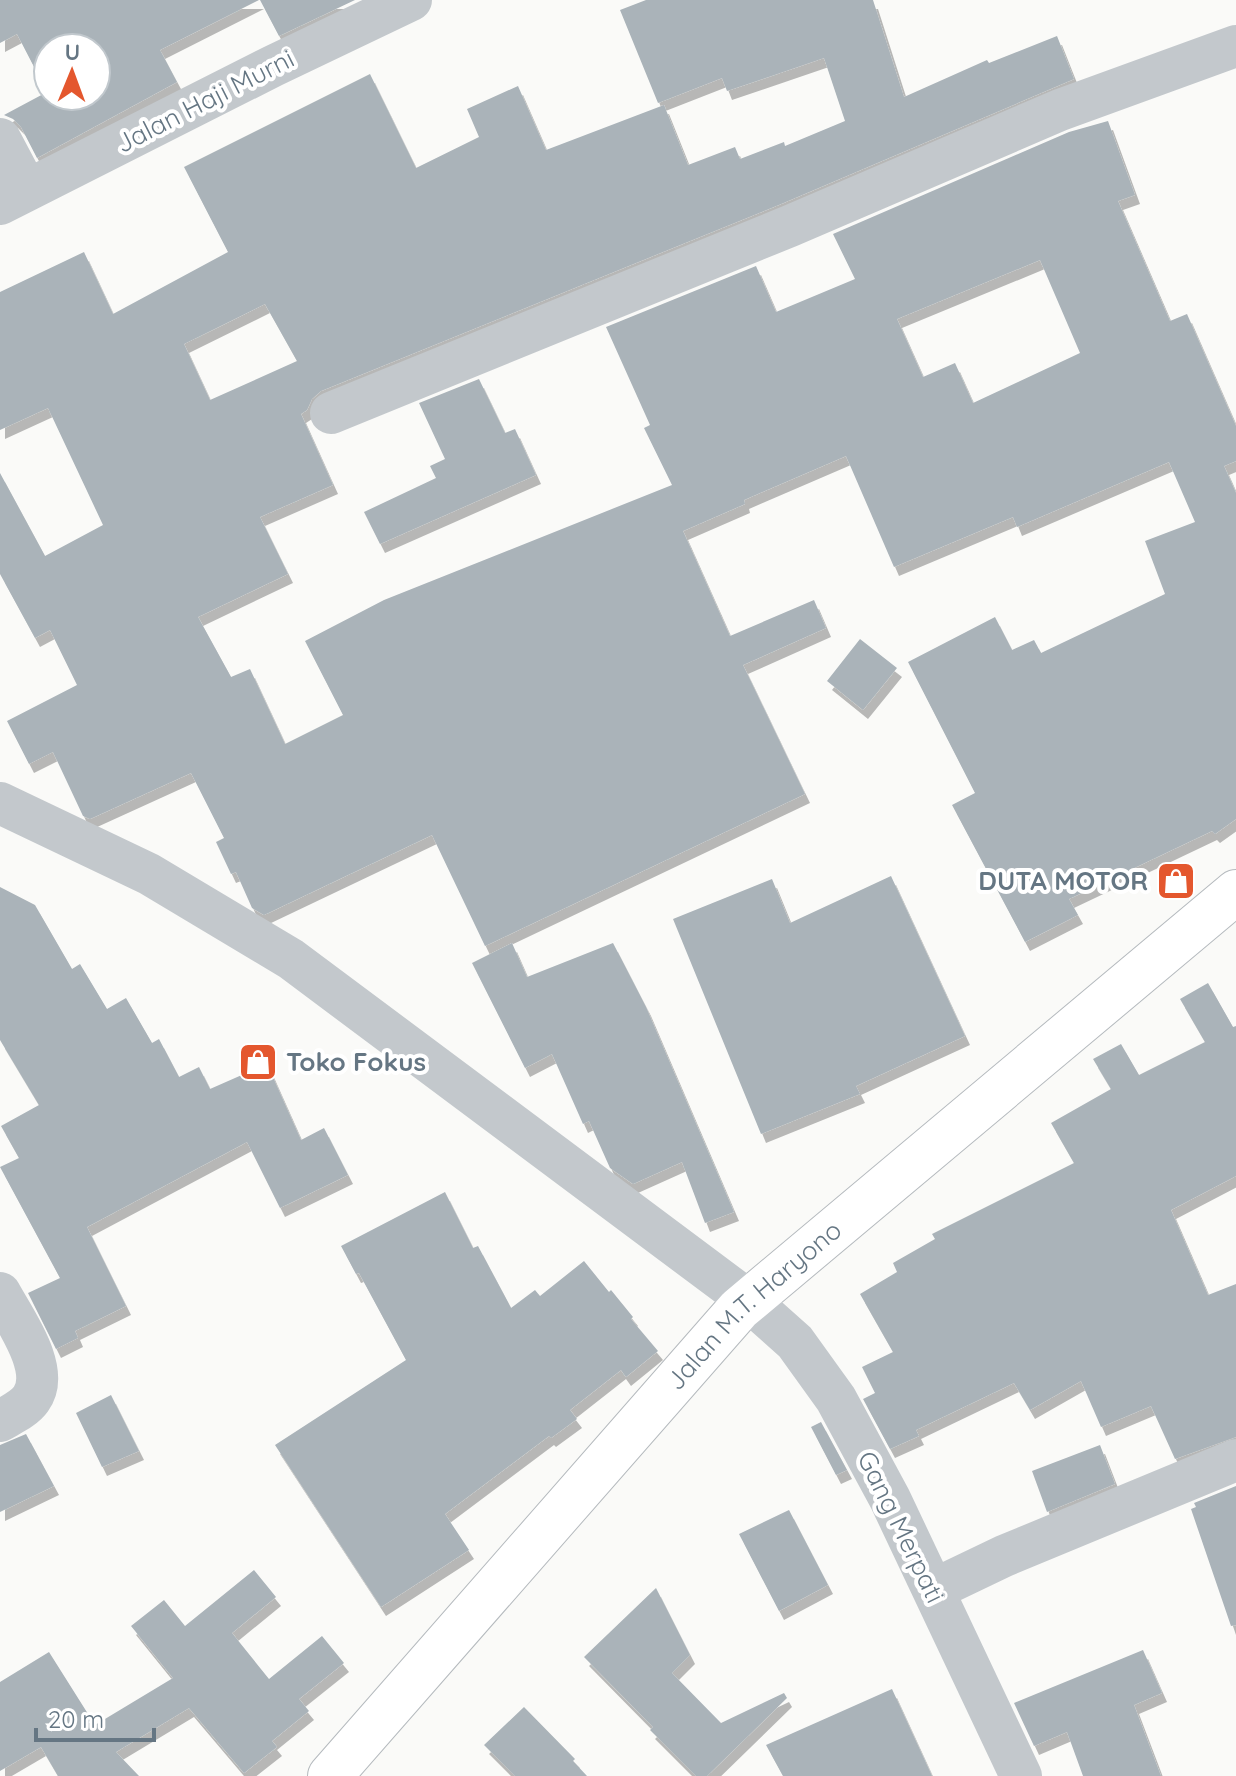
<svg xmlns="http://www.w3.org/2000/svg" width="1236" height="1776" viewBox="0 0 1236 1776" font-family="Quicksand,sans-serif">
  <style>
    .building { fill: #aab3b9; fill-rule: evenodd; filter: url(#shadow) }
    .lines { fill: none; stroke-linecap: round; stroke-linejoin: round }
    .major-casing { stroke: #b5babe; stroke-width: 46 }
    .minor { stroke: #c3c8cc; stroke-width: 42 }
    .major { stroke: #fff; stroke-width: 44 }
    .labels { text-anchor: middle; stroke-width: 8; stroke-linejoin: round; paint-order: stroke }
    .street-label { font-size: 26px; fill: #657683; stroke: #fff }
    .poi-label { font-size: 26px; font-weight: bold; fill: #657683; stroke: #fff; text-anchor: end }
  </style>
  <defs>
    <filter id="shadow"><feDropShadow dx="5" dy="9" stdDeviation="0" flood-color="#0004"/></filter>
  </defs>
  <rect width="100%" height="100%" fill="#fafaf8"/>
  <path class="building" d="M 0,0 L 259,0 L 160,50 L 177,82 L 37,158 L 21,127 L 13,119 L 4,115 L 47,92 L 17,34 L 0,43 ZM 48,48 L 96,48 L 96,96 L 48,96 Z
    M 260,0 L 355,0 L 279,36 Z
    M 646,0 L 873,0 L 904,97 L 987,60 L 989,63 L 1057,36 L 1074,79 L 781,204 L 321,391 L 312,399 L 307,410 L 301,414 L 333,485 L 260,517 L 288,574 L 198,617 L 231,677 L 250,669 L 285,744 L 343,715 L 305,641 L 384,600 L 672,485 L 644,428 L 650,425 L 606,327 L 756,266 L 776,312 L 855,279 L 833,234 L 1069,132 L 1108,121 L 1135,195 L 1118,201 L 1170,321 L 1187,314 L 1236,426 L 1236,461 L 1224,466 L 1236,493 L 1236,819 L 1215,834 L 1212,831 L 1069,899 L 1078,915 L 1025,942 L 952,805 L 975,793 L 908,662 L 995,617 L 1012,650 L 1034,640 L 1041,653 L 1165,594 L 1145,541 L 1195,522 L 1169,462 L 1017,527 L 1013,517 L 894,567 L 846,456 L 744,500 L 745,504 L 683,531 L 730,636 L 814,600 L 826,628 L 743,665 L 805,794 L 485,946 L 432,835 L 264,915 L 252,908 L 236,872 L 231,874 L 216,842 L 224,838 L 191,773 L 90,819 L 83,816 L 53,752 L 29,764 L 7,721 L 77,685 L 50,630 L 35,638 L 0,574 L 0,473 L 45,556 L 103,525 L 48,408 L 0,430 L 0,292 L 84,252 L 113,314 L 228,252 L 184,167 L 370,74 L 416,168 L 479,137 L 467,109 L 518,86 L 546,150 L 664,105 L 688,165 L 735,147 L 740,159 L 784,142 L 785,146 L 845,121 L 824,58 L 727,91 L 722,78 L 658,103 L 620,10 ZM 1040,260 L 1080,353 L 973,403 L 955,363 L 923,377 L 897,319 ZM 265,304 L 297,361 L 210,400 L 184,344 Z
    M 479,379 L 505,433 L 515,429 L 536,475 L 380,544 L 364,512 L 436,478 L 430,466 L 445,459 L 419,403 Z
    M 860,639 L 897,668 L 863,710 L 827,681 Z
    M 891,876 L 965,1036 L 856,1086 L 860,1094 L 761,1134 L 673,919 L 772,879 L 790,923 Z
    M 0,887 L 35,905 L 72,969 L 80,964 L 107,1009 L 126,998 L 152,1043 L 159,1039 L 179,1077 L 199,1067 L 210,1089 L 267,1064 L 301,1140 L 324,1128 L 348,1175 L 280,1208 L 247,1142 L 87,1227 L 126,1306 L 75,1331 L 78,1338 L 56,1349 L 28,1293 L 60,1278 L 0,1167 L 19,1158 L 1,1126 L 39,1105 L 0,1040 Z
    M 512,943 L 527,977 L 613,943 L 646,1007 L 734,1212 L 705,1223 L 682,1162 L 633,1184 L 610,1168 L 589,1121 L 583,1124 L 552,1054 L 525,1068 L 472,963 Z
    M 1208,983 L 1233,1027 L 1236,1026 L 1236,1176 L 1171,1210 L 1208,1295 L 1236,1284 L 1236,1437 L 1175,1459 L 1151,1406 L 1101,1427 L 1081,1381 L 1030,1410 L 1014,1383 L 916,1430 L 919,1436 L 890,1449 L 863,1399 L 875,1393 L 862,1367 L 893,1352 L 860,1294 L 897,1272 L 893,1263 L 935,1239 L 932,1234 L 1074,1163 L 1051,1123 L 1111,1089 L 1093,1059 L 1121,1044 L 1139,1075 L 1205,1042 L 1180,999 Z
    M 445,1192 L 473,1248 L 478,1246 L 511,1308 L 535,1290 L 540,1296 L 584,1261 L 609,1292 L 611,1290 L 633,1317 L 631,1319 L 658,1351 L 626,1377 L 621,1370 L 570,1410 L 577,1419 L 551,1438 L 549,1436 L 445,1514 L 469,1550 L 381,1607 L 275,1445 L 406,1360 L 359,1273 L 356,1274 L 341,1246 Z
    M 111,1395 L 139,1451 L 102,1467 L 76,1413 Z
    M 821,1422 L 847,1470 L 836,1475 L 811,1427 Z
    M 26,1434 L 54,1486 L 0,1512 L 0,1445 Z
    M 1100,1445 L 1115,1484 L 1047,1512 L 1032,1471 Z
    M 1236,1486 L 1236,1625 L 1231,1626 L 1191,1509 L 1196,1507 L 1194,1503 Z
    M 789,1510 L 828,1585 L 779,1611 L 739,1534 Z
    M 254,1570 L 276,1597 L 232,1633 L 269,1679 L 322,1636 L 344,1663 L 299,1699 L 309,1711 L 272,1741 L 277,1747 L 244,1773 L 189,1708 L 116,1752 L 139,1776 L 58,1776 L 41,1747 L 0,1771 L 0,1682 L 49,1652 L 95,1725 L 173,1678 L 131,1626 L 164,1600 L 185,1626 Z
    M 656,1588 L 690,1655 L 672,1673 L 721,1723 L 784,1693 L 787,1698 L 707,1776 L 696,1776 L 650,1730 L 653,1727 L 584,1657 Z
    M 1143,1650 L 1162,1693 L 1134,1705 L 1161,1776 L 1083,1776 L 1067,1732 L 1034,1746 L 1014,1703 Z
    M 892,1689 L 932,1776 L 783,1776 L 766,1745 Z
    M 524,1707 L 575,1759 L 573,1761 L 587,1776 L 515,1776 L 484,1745 Z"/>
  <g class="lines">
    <defs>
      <g id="major">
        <path id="s1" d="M 330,1776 L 739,1309 L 1236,892"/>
      </g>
    </defs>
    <use href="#major" class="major-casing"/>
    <path class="minor" d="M 0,139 L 27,190
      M 0,204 L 273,66 L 411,0
      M 331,413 L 790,226 L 1060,110 L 1236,46
      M 0,803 L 149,874 L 291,959 L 749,1301 L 795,1342 L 836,1399 L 890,1499 L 1021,1776
      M 0,1293 C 14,1319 52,1370 31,1399 C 24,1409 10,1415 0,1421
      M 933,1590 L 1004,1556 L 1236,1460"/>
    <use href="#major" class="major"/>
  </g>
  <defs>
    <symbol id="shop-square" viewBox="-11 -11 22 22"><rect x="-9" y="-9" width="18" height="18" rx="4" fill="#e4572e" stroke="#fff"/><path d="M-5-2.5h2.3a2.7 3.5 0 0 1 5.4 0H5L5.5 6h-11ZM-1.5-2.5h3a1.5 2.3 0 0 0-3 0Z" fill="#fff"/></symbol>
  </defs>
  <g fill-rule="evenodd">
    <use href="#shop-square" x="1154" y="859" width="44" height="44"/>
    <use href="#shop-square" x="236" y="1040" width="44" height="44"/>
  </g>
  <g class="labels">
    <g class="street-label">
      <text transform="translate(205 101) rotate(-27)" y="9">Jalan Haji Murni</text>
      <text dy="9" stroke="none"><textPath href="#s1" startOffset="634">Jalan M.T. Haryono</textPath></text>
      <text transform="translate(901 1527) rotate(64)" y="9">Gang Merpati</text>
    </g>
    <g class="poi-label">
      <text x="1148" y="890">DUTA MOTOR</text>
      <text x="286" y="1071" text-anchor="start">Toko Fokus</text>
    </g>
  </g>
  <g transform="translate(72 72) rotate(1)"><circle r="38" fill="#ffffff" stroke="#c1c8cd" stroke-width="2"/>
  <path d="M0-6L14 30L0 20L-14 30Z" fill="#e4572e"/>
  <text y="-12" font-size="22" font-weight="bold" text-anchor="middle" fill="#657683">U</text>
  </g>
  <path d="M36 1728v12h118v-12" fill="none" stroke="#657683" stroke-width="4"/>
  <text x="48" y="1728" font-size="24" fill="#657683" stroke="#ffffff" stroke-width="6" paint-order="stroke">20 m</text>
</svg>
